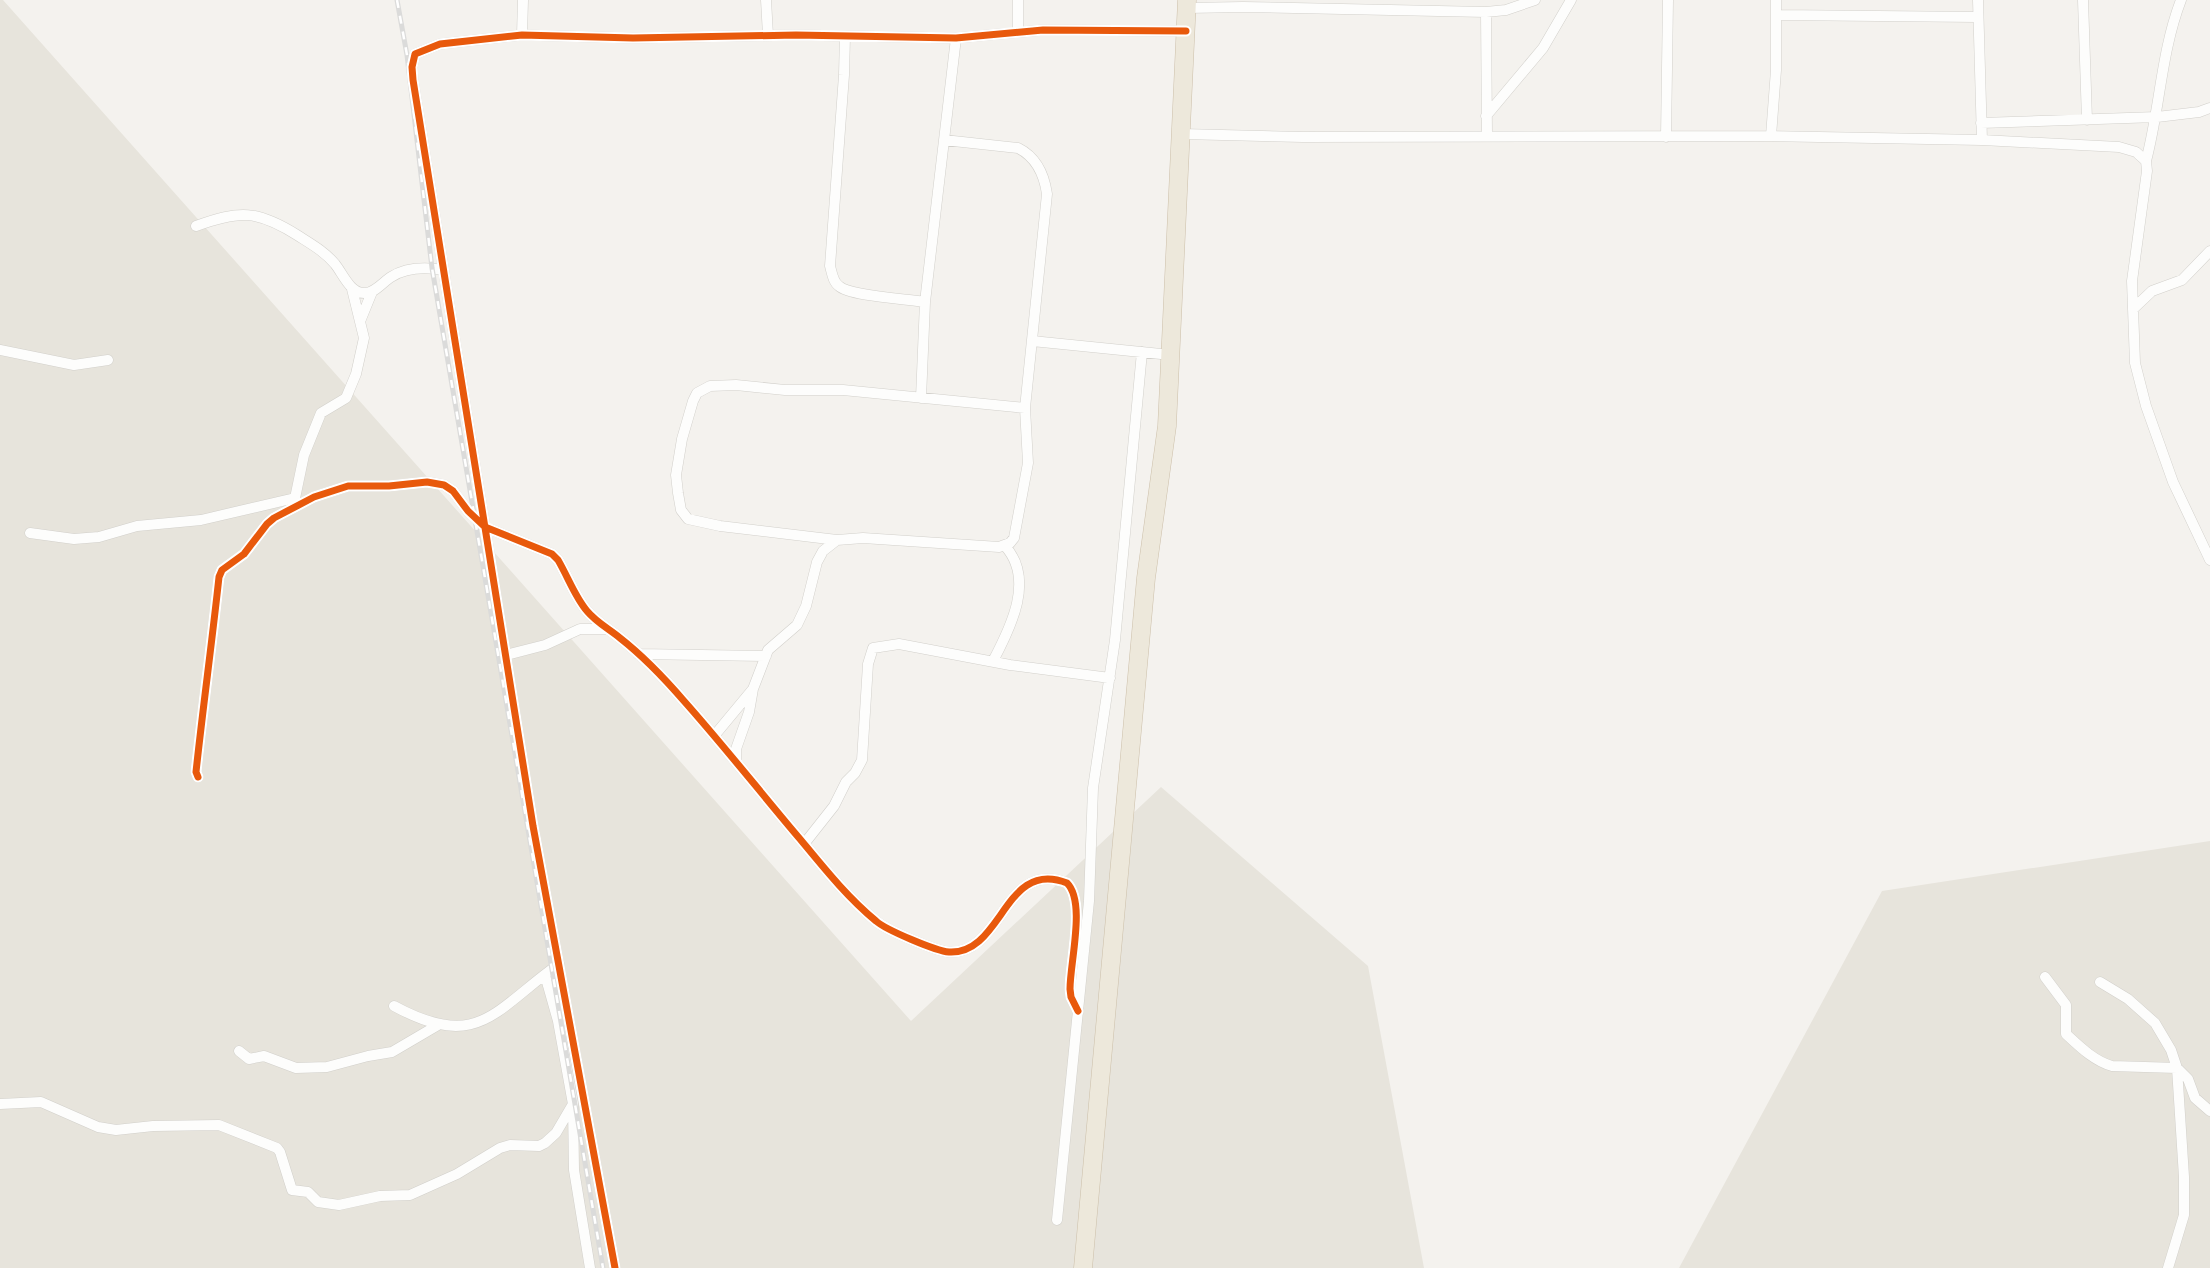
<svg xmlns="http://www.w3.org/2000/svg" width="2210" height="1268" viewBox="0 0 2210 1268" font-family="'Fira Sans',sans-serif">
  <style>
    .residential { fill: #e7e4dc }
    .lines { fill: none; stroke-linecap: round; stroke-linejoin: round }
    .street-casing { stroke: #d2d0cb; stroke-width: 11 }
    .highway-casing { stroke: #ccbfa9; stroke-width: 19 }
    .street { stroke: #fdfdfc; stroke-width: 10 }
    .highway { stroke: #ede8db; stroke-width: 18 }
    .rail-casing { stroke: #dbdbda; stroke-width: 5 }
    .rail { stroke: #fff; stroke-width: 2.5; stroke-dasharray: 8; stroke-linecap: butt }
    .cycleway-casing { stroke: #fff; stroke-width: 11 }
    .cycleway { stroke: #e8590c; stroke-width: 7 }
  </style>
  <rect width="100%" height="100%" fill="#f4f2ee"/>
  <path class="residential" d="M 0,0 L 3,0 L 911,1021 L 1161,787 L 1368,966 L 1424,1268 L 0,1268 Z
    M 2210,841 L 2210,1268 L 1679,1268 L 1882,891 Z"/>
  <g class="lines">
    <defs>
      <path id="street" d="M 766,0 L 768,35
        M 1978,0 L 1982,140
        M 2083,0 L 2087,120
        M 1187,8 L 1243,7 L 1486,12 L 1506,10 L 1535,0
        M 1486,12 L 1487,136
        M 1776,15 L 1977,17
        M 1018,32 L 1018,0
        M 522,35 L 523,0
        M 845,36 L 844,75 L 830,266 C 832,273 833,282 839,286 C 849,296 908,299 925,302
        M 1486,116 L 1543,48 L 1571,0
        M 1981,123 L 2157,117 L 2199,112 L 2210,108
        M 1182,134 L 1303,137 L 1771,136 L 1982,140 L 2119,147 L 2136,152 L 2146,161 L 2147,171 L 2132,281 L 2135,363 L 2146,406 L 2173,482 L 2210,560
        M 1771,136 L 1776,70 L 1776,0
        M 1666,137 L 1668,0
        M 2146,161 C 2160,108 2161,52 2181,0
        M 196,226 C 240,210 257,210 297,235 C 311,244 324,251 335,264 C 343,274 350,293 364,293 C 374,294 383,282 391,277 C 407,267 425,267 443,270
        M 2133,309 L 2152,291 L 2182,280 L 2210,251
        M 361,319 L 372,292
        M 1032,341 L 1171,355
        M 0,350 L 74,365 L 108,360
        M 921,398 L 925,302 L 956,38
        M 294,503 L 304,455 L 321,413 L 346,398 L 356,374 L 364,338 L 352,289
        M 30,533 L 74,539 L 99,537 L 137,526 L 201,520 L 295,498
        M 837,540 L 720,526 L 688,519 L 681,510 L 678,493 L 676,475 L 682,439 L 693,401 L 697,393 L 710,386 L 736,385 L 785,390 L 843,390 L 1025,408
        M 638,654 L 766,656
        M 506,655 L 545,645 L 580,629 L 607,629
        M 993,661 C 1011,627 1035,579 1005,546
        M 714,736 L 753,689
        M 736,761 L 736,749 L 749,712 L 753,689 L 768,650 L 797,625 L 806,606 L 817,562 L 823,551 L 837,540 L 863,538 L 999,547 L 1010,543 L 1014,538 L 1028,463 L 1025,408 L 1047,194 C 1044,173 1036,157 1018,148 L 944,140
        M 198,777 L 196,772 C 203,707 212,642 219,577 L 222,570 L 244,554 L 267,524 L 274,518 L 314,497 L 348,486 L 389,486 L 427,482 L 444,485 L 453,491 L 468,511 L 485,527 L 552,554 L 558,560 C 568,577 575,597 587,611 C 596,622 609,629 620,638 C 643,656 665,679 684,701 C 724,746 761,793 800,839 C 824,868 847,897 876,921 C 886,930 936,951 949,952 C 1003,955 1004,858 1067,883 C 1086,902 1070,962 1070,989 L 1071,997 L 1078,1011
        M 804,844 L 834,806 L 846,782 L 855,773 L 862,760 L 868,664 L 873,648 L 899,644 L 1010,665 L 1110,678
        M 545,975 L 558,1021 L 573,1104 L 574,1170 L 590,1268
        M 2045,977 L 2066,1005 L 2066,1034 C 2079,1046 2094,1061 2112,1066 L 2177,1068 L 2188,1079 L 2195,1098 L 2210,1111
        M 2100,982 L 2128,999 L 2155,1023 L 2171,1050 L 2177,1068 L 2184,1177 L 2184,1215 L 2168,1268
        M 394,1006 C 479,1052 494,1010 559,964
        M 239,1051 L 249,1059 L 264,1056 L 296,1068 L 327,1067 L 368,1056 L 392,1052 L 438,1025
        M 0,1104 L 41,1102 L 98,1127 L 116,1130 L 153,1126 L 219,1125 L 277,1148 L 280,1152 L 292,1190 L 308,1192 L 318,1202 L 339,1205 L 380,1196 L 410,1195 L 457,1174 L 500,1148 L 510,1145 L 539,1146 L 545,1143 L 556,1133 L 573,1104
        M 1057,1220 L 1089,901 L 1093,788 L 1115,640 L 1142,352
        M 615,1268 L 533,826 L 413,80 L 412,67 L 415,54 L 440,44 L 522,35 L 633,38 L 796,35 L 956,38 L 1043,30 L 1186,31"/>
      <path id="highway" d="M 1083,1268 L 1146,578 L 1167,426 L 1187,0"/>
    </defs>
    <use href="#street" class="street-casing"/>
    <use href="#highway" class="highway-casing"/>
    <use href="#street" class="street"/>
    <use href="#highway" class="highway"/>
    <defs>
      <path id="rail" d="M 397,0 L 407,55 L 432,268 L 603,1268"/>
    </defs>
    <use href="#rail" class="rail-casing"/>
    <use href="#rail" class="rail"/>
    <defs>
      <path id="cycleway" d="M 198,777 L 196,772 C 203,707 212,642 219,577 L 222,570 L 244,554 L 267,524 L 274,518 L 314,497 L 348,486 L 389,486 L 427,482 L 444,485 L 453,491 L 468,511 L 485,527 L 552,554 L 558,560 C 568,577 575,597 587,611 C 596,622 609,629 620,638 C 643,656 665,679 684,701 C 724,746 761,793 800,839 C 824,868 847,897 876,921 C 886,930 936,951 949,952 C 1003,955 1004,858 1067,883 C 1086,902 1070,962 1070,989 L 1071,997 L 1078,1011
        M 615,1268 L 533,826 L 413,80 L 412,67 L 415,54 L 440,44 L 522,35 L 633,38 L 796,35 L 956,38 L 1043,30 L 1186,31"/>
    </defs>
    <use href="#cycleway" class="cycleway-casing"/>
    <use href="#cycleway" class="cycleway"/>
  </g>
</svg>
